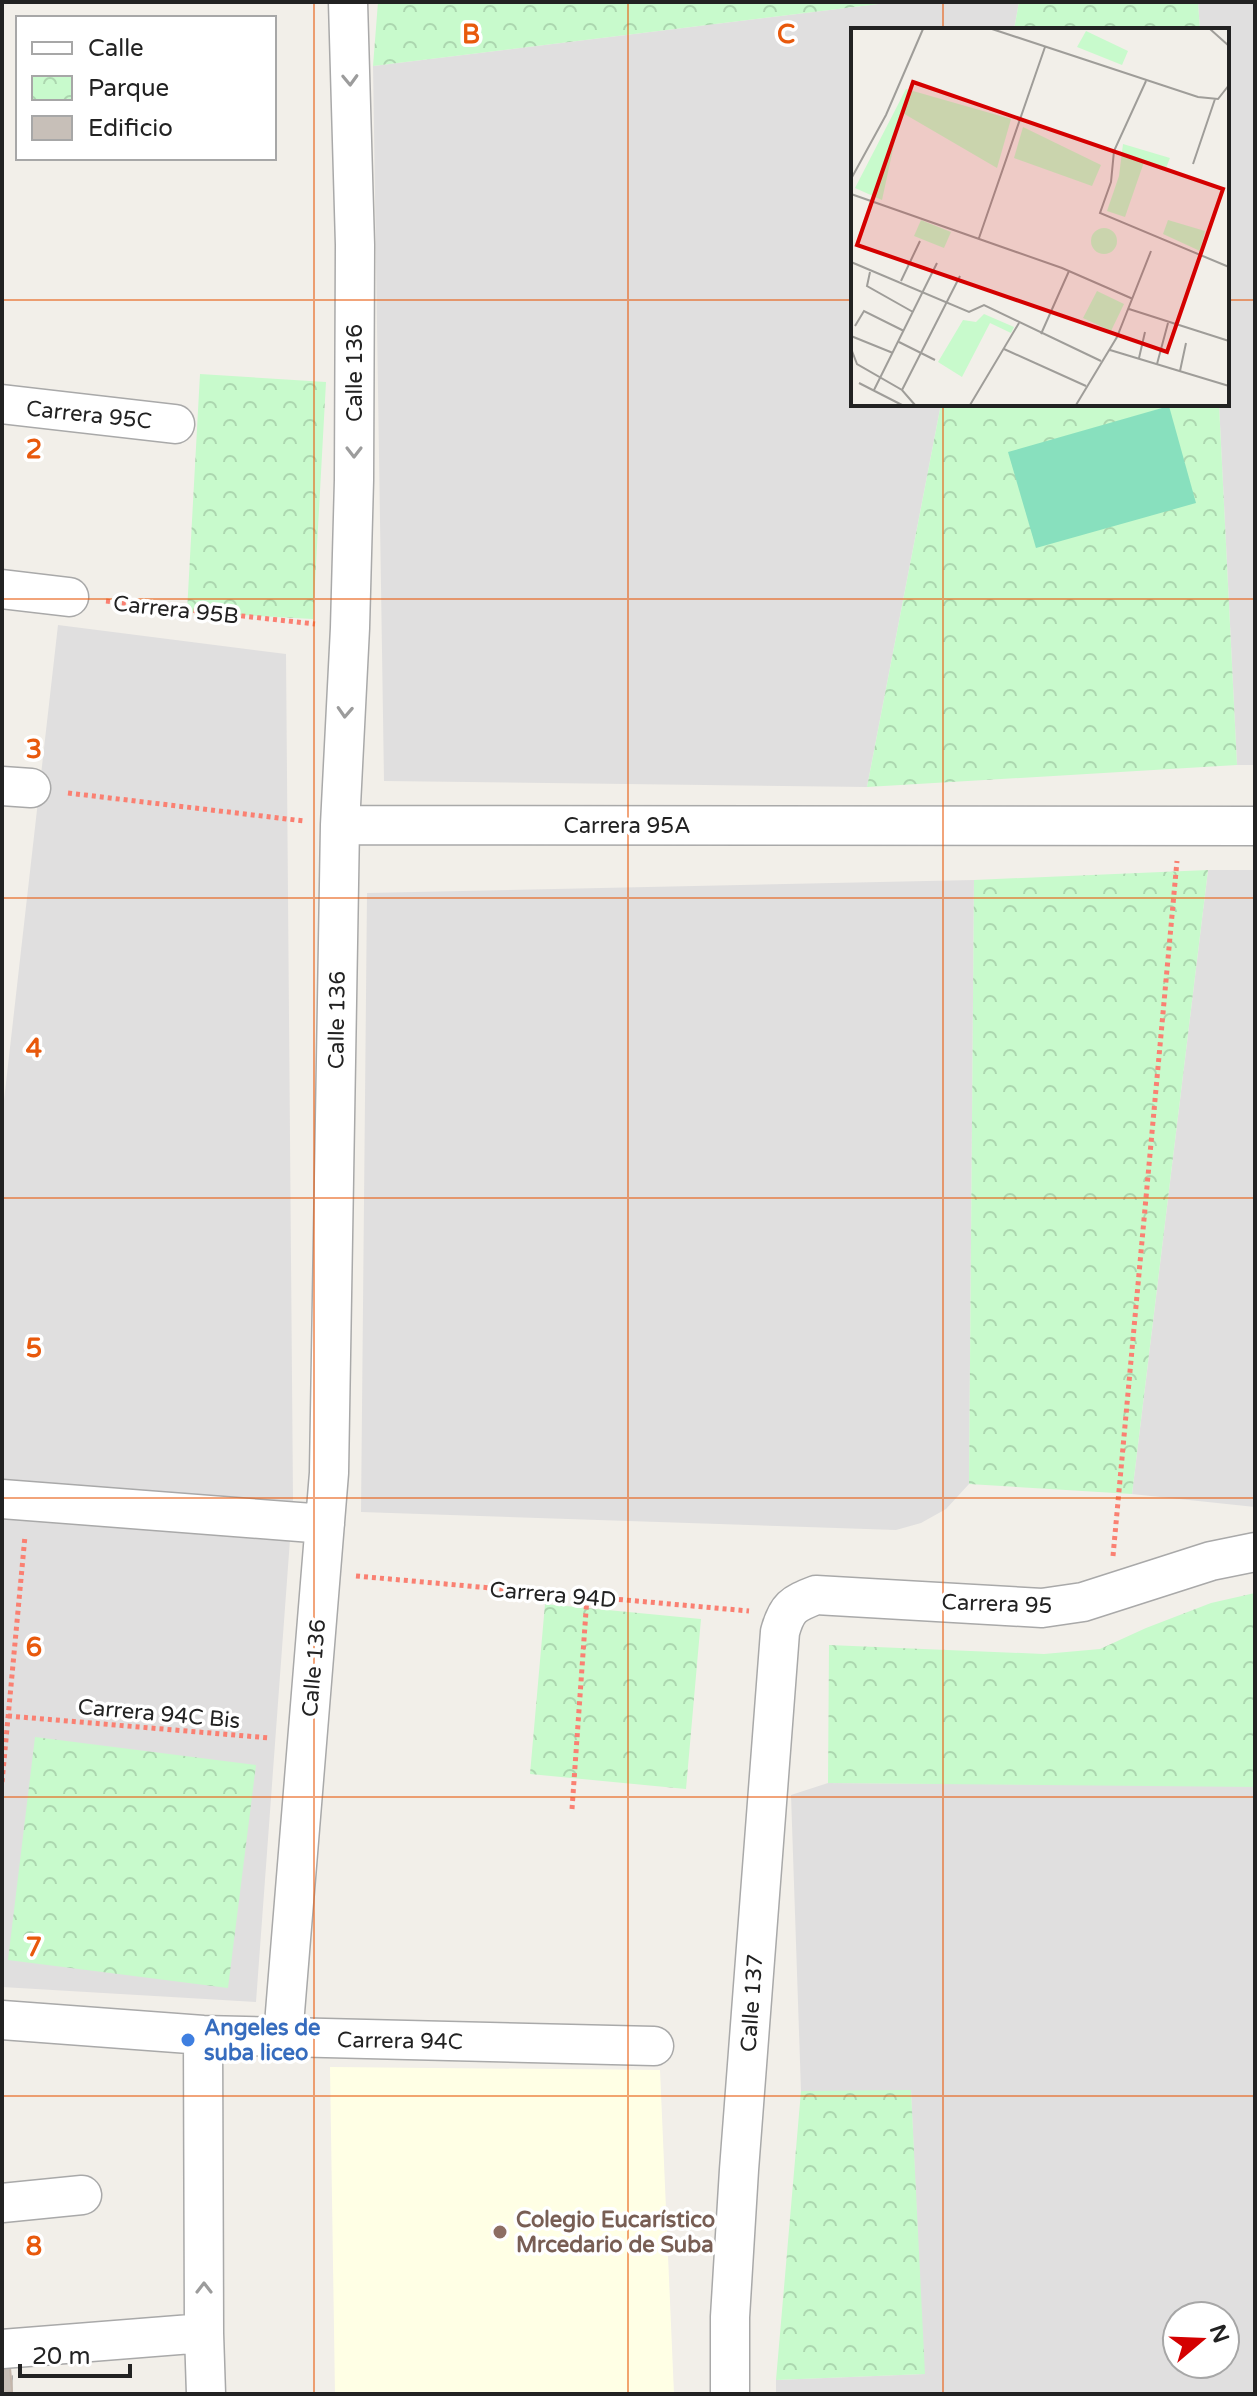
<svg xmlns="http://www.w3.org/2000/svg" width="1257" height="2396" viewBox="0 0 1257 2396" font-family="'Varela Round',sans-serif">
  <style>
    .residential { fill: #e0dfdf; fill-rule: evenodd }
    .education { fill: #ffffe5 }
    .park { fill: url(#park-crowns) }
    .pitch { fill: #88e0be }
    .building { fill: #c7bfb8; stroke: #c4b6ab; stroke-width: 2; filter: url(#shadow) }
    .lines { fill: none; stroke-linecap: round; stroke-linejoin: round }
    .minor-casing { stroke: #a9a9a9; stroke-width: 41 }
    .path { stroke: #fa8072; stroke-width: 5; stroke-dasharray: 4 4; stroke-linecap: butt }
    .minor { stroke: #fff; stroke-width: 38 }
    .oneway { stroke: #9c9c9c }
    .grid { fill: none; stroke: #e8590c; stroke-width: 2; stroke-opacity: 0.55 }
    .shop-dot { fill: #3f7fe0; stroke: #fff; stroke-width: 3 }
    .education-dot { fill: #8d6e63; stroke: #fff; stroke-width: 3 }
    .labels { text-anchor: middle; stroke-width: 7; stroke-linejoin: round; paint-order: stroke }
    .street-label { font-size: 22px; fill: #222; stroke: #fff }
    .shop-label { font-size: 22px; font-weight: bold; fill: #366cbe; stroke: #fff; text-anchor: start }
    .education-label { font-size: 22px; font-weight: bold; fill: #785e54; stroke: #fff; text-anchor: start }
    .inset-road { fill: none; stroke: #9f9d99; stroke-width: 2 }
    .view { fill: #d40000; fill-opacity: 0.15; stroke: #d40000; stroke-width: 4 }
    .inset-edge { fill: none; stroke: #222; stroke-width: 4 }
    .grid-label { font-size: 26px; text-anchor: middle; font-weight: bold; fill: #e8590c; stroke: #fff; stroke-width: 7; stroke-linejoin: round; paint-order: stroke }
  </style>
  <defs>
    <pattern id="park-crowns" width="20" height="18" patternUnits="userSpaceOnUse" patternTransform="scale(2)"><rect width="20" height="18" fill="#c8facc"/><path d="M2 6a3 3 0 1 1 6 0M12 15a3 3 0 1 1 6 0" fill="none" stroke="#acd6af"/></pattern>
    <filter id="shadow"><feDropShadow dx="5" dy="9" stdDeviation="0" flood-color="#0004"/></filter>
  </defs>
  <rect width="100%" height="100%" fill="#f2efe9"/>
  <path class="residential" d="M 895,2 L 1019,2 L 1014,30 L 853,30 L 853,404 L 941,404 L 867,787 L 384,781 L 373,66 Z
    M 1198,2 L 1255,2 L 1255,765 L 1237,765 L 1219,404 L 1227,404 L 1227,30 L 1200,30 Z
    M 58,625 L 286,654 L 293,1499 L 256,2002 L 2,1987 L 2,1118 Z
    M 1208,870 L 1255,870 L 1255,1507 L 1132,1494 Z
    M 974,880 L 969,1484 L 946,1509 L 921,1523 L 896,1530 L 361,1512 L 367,893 Z
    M 828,1783 L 1255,1786 L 1255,2394 L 776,2394 L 776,2380 L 924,2374 L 911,2091 L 801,2091 L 791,1795 ZM 1177,2316 L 1225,2316 L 1225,2364 L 1177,2364 Z"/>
  <path class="education" d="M 330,2067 L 660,2070 L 674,2394 L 335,2394 Z"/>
  <path class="park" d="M 378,2 L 895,2 L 373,66 Z
    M 1019,2 L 1198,2 L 1200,30 L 1014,30 Z
    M 200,374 L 326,382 L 313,619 L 187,612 Z
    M 941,404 L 1219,404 L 1237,765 L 867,787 Z
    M 1208,870 L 1132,1494 L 969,1484 L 974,880 Z
    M 1255,1593 L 1255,1787 L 828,1783 L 829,1645 L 1044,1654 L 1100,1649 L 1146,1628 L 1211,1603 Z
    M 545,1604 L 701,1619 L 686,1789 L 530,1774 Z
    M 35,1737 L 256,1765 L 228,1988 L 8,1960 Z
    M 911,2090 L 925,2374 L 776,2380 L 801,2091 Z"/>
  <path class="pitch" d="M 1169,406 L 1196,503 L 1036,548 L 1008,452 Z"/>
  <path class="building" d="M 10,2367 L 12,2392 L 2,2394 L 2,2368 Z"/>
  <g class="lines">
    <defs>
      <path id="minor" d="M 2,404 L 175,424
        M 2,589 L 69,597
        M 2,786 L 31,788
        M 340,825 L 1255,826
        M 2,1499 L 325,1524
        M 2,2020 L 203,2035 L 654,2046
        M 203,2035 L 204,2333 L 206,2394
        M 283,2037 L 329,1473 L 340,825 L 350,628 L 354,480 L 355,245 L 348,2
        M 2,2203 L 82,2195
        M 2,2349 L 204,2333
        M 730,2394 L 730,2317 L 739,2170 L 780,1632 C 787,1607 793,1604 816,1595 L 1042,1608 L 1083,1602 L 1211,1561 L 1255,1552"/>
    </defs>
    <use href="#minor" class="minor-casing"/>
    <path class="path" d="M 106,601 L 315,624
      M 68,793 L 304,821
      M 1113,1556 L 1177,861
      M 356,1576 L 749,1611
      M 8,1716 L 270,1738
      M 2,1782 L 25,1536
      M 572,1809 L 587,1597"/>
    <use href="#minor" class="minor"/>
  </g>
  <defs><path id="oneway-chevron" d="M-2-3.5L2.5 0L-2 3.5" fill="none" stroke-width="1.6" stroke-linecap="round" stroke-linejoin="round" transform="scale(2)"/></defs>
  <g class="oneway">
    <use href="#oneway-chevron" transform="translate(350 80) rotate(88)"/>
    <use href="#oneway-chevron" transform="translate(354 452) rotate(90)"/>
    <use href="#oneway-chevron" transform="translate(345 712) rotate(93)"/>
    <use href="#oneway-chevron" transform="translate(204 2288) rotate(-90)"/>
  </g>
  <path class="grid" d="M 314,2 L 314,2394M 628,2 L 628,2394M 943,2 L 943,30M 2,300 L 853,300M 1227,300 L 1255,300M 943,404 L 943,2394M 2,599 L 1255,599M 2,898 L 1255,898M 2,1198 L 1255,1198M 2,1498 L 1255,1498M 2,1797 L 1255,1797M 2,2096 L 1255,2096"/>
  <circle class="shop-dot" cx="188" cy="2040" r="8"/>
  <circle class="education-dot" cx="500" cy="2232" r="8"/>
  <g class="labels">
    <g class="street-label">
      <text transform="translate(354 373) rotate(-90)" y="8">Calle 136</text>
      <text transform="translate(89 414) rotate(6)" y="8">Carrera 95C</text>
      <text transform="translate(176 609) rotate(6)" y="8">Carrera 95B</text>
      <text x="627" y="833">Carrera 95A</text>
      <text transform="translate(336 1020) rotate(-89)" y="8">Calle 136</text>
      <text transform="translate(553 1594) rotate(5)" y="8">Carrera 94D</text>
      <text transform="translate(997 1603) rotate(2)" y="8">Carrera 95</text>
      <text transform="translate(313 1668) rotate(-85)" y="8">Calle 136</text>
      <text transform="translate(159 1713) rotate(5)" y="8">Carrera 94C Bis</text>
      <text transform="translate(751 2003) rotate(-86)" y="8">Calle 137</text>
      <text transform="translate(400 2040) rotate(1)" y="8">Carrera 94C</text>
    </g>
    <g class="shop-label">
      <text x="204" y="2035">Angeles de<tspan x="204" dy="25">suba liceo</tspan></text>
    </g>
    <g class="education-label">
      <text x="516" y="2227">Colegio Eucarístico<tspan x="516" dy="25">Mrcedario de Suba</tspan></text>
    </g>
  </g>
  <g transform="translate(851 28)">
    <rect width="378" height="378" fill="#f2efe9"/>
    <path d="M 235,3 L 277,23 L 271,37 L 226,19 ZM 55,61 L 160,91 L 146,140 L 50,84 L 31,172 L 4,160 ZM 172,99 L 250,137 L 241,158 L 163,130 ZM 272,116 L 319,130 L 315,140 L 293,134 L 274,189 L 256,183 L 268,148 ZM 70,192 L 100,204 L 93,220 L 63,208 ZM 317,192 L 354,203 L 349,223 L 312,206 ZM240 213a13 13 0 1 1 26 0a13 13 0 1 1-26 0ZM 246,263 L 273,276 L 260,303 L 232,290 ZM 133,286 L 163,299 L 160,305 L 139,295 L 111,349 L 87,334 L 112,292 L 125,294 Z" fill="#c8facc"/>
    <path class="inset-road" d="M 141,1 L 347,69 L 367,71 L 378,57M 359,1 L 378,18M 295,53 L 263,123 L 260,154 L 249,185 L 378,239M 342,136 L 364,71M 0,151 L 35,87 L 72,1M 0,166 L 211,240 L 282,271M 128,210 L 194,19M 0,234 L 118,284 L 133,277 L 250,333M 19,244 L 16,258 L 62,284M 50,253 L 69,213M 278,281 L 378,313M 4,298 L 13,283 L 53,303M 190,306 L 218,243M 0,308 L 42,325M 48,314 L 84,332M 153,321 L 235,358M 259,322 L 378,358M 1,323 L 6,336 L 51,362 L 64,377M 288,330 L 294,304M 306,336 L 317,295M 329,343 L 335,315M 8,355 L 51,377M 23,362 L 86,235M 51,362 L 109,248M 119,377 L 168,295M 225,377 L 266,309 L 300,223"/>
    <path class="view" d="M 62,54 L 372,161 L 316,324 L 6,217 Z"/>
    <rect width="378" height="378" class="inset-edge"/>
  </g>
  <g class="grid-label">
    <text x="471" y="43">B</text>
    <text x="786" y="43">C</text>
    <text x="34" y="458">2</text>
    <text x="34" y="758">3</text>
    <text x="34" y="1057">4</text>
    <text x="34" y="1357">5</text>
    <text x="34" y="1656">6</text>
    <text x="34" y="1956">7</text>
    <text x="34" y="2255">8</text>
  </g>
  <rect width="1257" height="2396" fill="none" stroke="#222222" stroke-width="8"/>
  <rect x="16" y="16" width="260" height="144" fill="#ffffff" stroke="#a7a7a7" stroke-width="2"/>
  <rect x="32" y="42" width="40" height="12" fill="#ffffff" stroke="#a7a7a7" stroke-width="2"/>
  <text x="88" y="56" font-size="24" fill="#222222">Calle</text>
  <rect x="32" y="76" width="40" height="24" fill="url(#park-crowns)" stroke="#a7a7a7" stroke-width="2"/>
  <text x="88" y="96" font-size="24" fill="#222222">Parque</text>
  <rect x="32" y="116" width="40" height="24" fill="#c7bfb8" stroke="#a7a7a7" stroke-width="2"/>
  <text x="88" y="136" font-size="24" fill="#222222">Edificio</text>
  <g transform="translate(1201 2340) rotate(71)"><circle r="38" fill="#ffffff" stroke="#a7a7a7" stroke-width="2"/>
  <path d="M0-6L14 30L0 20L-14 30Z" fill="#d40000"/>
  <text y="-12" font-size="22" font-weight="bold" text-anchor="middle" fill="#222222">N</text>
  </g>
  <path d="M20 2364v12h110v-12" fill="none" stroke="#222222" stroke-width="4"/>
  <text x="32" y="2364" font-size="24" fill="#222222" stroke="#ffffff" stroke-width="6" paint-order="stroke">20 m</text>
</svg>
